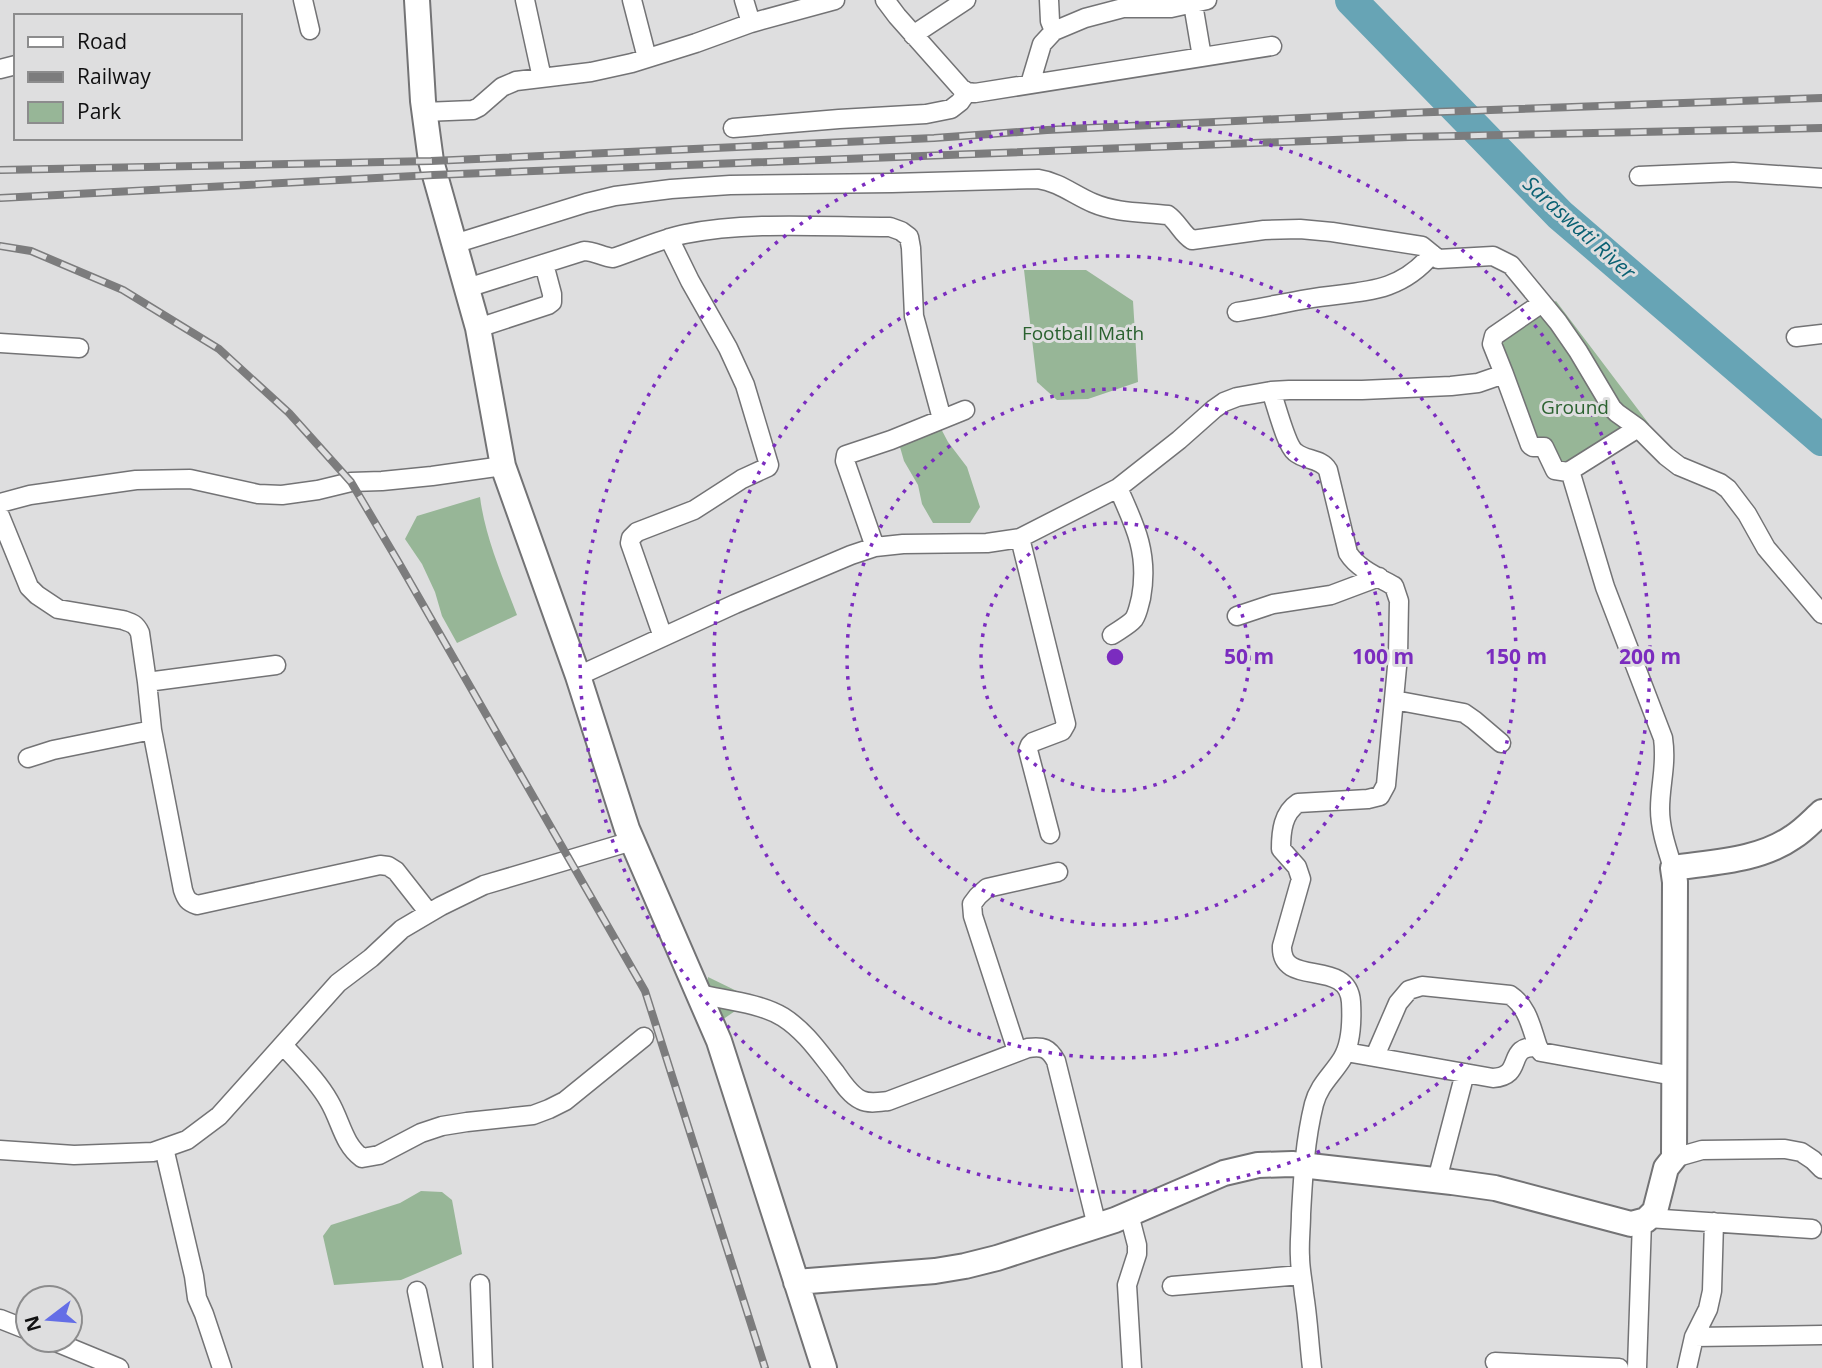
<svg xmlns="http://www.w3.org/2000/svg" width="1822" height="1368" viewBox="0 0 1822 1368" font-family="'Open Sans',sans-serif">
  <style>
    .green { fill: #97b697 }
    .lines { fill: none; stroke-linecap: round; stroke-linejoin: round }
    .river { stroke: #67a4b5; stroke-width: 32 }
    .street-casing { stroke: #737375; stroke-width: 21 }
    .secondary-casing { stroke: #737375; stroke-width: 28 }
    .street { stroke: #fff; stroke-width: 18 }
    .secondary { stroke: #fff; stroke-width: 24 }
    .rail-casing { stroke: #7c7c7d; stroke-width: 8 }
    .rail { stroke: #dededf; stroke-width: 5; stroke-dasharray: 16; stroke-linecap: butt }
    .ring { fill: none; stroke: #7b2cbf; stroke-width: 3.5; stroke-dasharray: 3.5 7 }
    .labels { text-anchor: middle; stroke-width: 6; stroke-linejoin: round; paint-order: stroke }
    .park-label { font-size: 19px; fill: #2b6230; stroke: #dededf }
    .water-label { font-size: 21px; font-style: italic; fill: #0a6173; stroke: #dededf }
    .centre { fill: #7b2cbf; stroke: #dededf; stroke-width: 3.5 }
    .ring-label { font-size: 21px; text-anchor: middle; font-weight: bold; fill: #7b2cbf; stroke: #dededf; stroke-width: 6; stroke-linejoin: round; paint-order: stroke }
  </style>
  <rect width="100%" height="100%" fill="#dededf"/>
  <path class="green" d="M 1024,270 L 1086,270 L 1133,301 L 1138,382 L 1088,399 L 1057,400 L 1037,382 Z
    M 1556,301 L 1649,424 L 1551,476 L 1493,341 Z
    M 938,423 L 948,442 L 967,467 L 980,507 L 970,523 L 933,523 L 922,504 L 918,485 L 904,461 L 898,440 Z
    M 480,497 C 485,537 503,578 517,615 L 457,643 L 442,616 L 435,592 L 422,564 L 405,539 L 417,516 Z
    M 708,977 L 747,996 L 741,1007 L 719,1022 L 706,998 Z
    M 421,1191 L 442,1192 L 452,1200 L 462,1254 L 401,1280 L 334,1285 L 323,1236 L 331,1225 L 400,1203 Z"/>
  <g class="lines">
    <path class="river" d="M 1351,0 L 1560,215 L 1822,440"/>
    <defs>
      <path id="street" d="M 303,0 L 310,30
        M 525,0 L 542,78
        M 632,0 L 647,58
        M 744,0 L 751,23
        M 885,0 L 897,16 L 961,88 L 967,92 L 975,93 L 1272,46
        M 1049,0 L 1050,21 L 1054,31
        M 1193,4 L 1202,57
        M 913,35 L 966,0
        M 0,69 L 16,65
        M 1030,84 L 1042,44 L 1054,31 L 1085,18 L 1123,8 L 1171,8 L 1207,0
        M 424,112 L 473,110 L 479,107 L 502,87 L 516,81 L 591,72 L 632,63 L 696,43 L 751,23 L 835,0
        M 733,128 L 839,119 L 926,114 L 951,109 L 960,102 L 967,92
        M 1639,176 L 1733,172 L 1822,178
        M 454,244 L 586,203 L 615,196 L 671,189 L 730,185 L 892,183 L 1038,179 C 1059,182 1074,195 1093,203 C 1116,213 1143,212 1168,215 C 1178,222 1182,234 1192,240 L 1264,230 L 1300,229 L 1332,232 L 1422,246 L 1438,259 L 1493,256 L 1511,265 L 1558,322 L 1578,351 L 1612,408 L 1617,413 L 1638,428
        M 467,288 L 584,251 C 594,251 603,257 613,258 C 637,250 661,239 685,234 C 749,221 824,227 890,227 L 901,231 L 909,237 L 911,248 L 914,316 L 942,419
        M 1237,312 C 1261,308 1284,303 1307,299 C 1357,290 1396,297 1432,254
        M 478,328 L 548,305 L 552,302 L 552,294 L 544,264
        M 1796,337 L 1822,334
        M 0,343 L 79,348
        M 1504,374 L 1492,344 L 1494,336 L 1542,303
        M 1271,391 C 1276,404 1286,445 1295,452 C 1305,461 1321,458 1328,470 L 1348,553 C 1358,569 1378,577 1394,586 L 1399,601 L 1398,656 L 1386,785 L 1380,796 L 1368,799 L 1298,803 C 1283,813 1281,831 1281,849 L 1297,867 L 1301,879 L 1282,946 C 1280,989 1348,957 1351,1002 C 1352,1020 1352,1043 1342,1059 C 1332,1075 1319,1085 1314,1104 C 1305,1140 1303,1177 1301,1214 C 1301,1229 1299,1243 1300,1257 C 1300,1269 1303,1282 1304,1294 C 1308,1318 1309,1343 1312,1368
        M 1568,472 L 1638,428 L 1666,456 L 1679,466 L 1720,483 L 1728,489 L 1747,514 L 1766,548 L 1822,614
        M 0,503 L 30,495 L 136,480 L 190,479 L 258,494 L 282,495 L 318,490 L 351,482 L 382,481 L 432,476 L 503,466
        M 0,516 L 29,587 L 37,595 L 58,609 L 123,620 C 132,623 136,624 140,633 L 147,682 L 152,730 L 183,890 C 186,899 188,902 197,905 L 380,865 L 388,866 L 396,871 L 429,913
        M 1020,538 L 1066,724 L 1062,731 L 1033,742 L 1030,745 L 1028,750 L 1050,834
        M 875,547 L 845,461 L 846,455 L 891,440 L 965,410
        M 1237,616 L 1273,604 L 1331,595 L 1379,577
        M 1112,635 C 1119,630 1129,625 1134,619 C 1138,613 1139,605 1141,598 C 1149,555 1136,527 1118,488
        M 663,637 L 630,543 L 631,538 L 637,532 L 694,510 L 742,479 L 768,467 L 769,465 L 745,385 L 728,348 L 690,281 L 669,238
        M 578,676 L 735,604 L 851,555 L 875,547 L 903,544 L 987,543 L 1020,538 L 1118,488 L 1179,440 L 1214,409 L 1224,402 L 1237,397 L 1271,391 L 1289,390 L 1362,390 L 1451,386 L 1478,383 L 1504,374 L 1530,445 L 1533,447 L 1544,447 L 1555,470 L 1568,472 L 1571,474 L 1605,587 L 1663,738 C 1667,765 1660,784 1660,809 C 1660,829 1667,849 1673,868
        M 147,682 L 276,665
        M 1394,700 L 1464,713 L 1474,720 L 1501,743
        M 28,758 L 53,750 L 152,730
        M 699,994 C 725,1000 760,1003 783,1017 C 805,1031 819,1052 835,1072 C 842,1082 850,1095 861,1100 C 869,1104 879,1102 888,1101 L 1028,1048 C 1043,1046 1049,1048 1056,1061 L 1097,1226
        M 283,1045 C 299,1063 317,1080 329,1101 C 341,1121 343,1144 362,1158 L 379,1155 L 421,1133 L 442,1126 L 467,1122 L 533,1115 L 549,1109 L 565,1101 L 644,1037
        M 1017,1051 L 973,916 L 972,904 L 978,896 L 987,888 L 1058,872
        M 1346,1052 L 1493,1078 C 1526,1076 1504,1045 1538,1047
        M 1375,1056 L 1398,1003 L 1409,990 L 1422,986 L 1510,995 C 1528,1007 1531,1027 1538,1047 L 1541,1052 L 1674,1076
        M 164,1148 L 194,1276 L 197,1298 L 204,1314 L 222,1368
        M 0,1150 L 74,1155 L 153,1152 L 187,1140 L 219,1116 L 338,983 L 371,958 L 402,929 L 441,906 L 484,885 L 632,841
        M 1674,1158 L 1702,1150 L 1785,1149 L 1801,1152 L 1813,1160 L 1822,1169
        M 1437,1180 L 1465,1073
        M 1129,1214 L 1137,1245 L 1137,1254 L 1127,1285 L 1132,1368
        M 1648,1218 L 1812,1229
        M 480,1284 L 483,1368
        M 1172,1286 L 1301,1275
        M 417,1291 L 433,1368
        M 0,1319 L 28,1330
        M 1694,1337 L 1822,1335
        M 51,1340 L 119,1368
        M 1495,1362 L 1619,1368
        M 1637,1368 L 1642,1221
        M 1687,1368 L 1694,1337 L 1708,1309 L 1712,1291 L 1714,1222"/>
      <path id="secondary" d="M 417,0 L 423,101 L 431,161 L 478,328 L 503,466 L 578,676 L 627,829 L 719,1041 L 824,1368
        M 796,1282 L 935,1271 L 965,1266 L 997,1258 L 1115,1220 L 1224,1173 L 1258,1165 L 1292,1164 L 1452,1182 L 1495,1188 L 1631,1224 L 1646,1220 L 1655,1211 L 1666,1168 L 1674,1158 L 1675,882 L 1673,868 C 1713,862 1759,861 1793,837 C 1804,830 1813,820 1822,812"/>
    </defs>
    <use href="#street" class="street-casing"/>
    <use href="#secondary" class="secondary-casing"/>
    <use href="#street" class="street"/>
    <use href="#secondary" class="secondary"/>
    <defs>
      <path id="rail" d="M 0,170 L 431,161 L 934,138 L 1047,130 L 1405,113 L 1822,98
        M 0,198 L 433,175 L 1409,137 L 1822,128
        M 0,246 L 31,251 L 123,290 L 219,349 L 289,413 L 351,482 L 399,563 L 645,991 L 765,1368"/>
    </defs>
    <use href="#rail" class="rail-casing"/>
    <use href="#rail" class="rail"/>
  </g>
  <g class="ring">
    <circle cx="1115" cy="657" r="134"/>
    <circle cx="1115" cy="657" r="268"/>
    <circle cx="1115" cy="657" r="401"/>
    <circle cx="1115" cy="657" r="535"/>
  </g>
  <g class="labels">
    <g class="park-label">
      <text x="1083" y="340">Football Math</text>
      <text x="1575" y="414">Ground</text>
    </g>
    <g class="water-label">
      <text transform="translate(1579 228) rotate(42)" y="7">Saraswati River</text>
    </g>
  </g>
  <circle cx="1115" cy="657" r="10" class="centre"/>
  <g class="ring-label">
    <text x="1249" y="664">50 m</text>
    <text x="1383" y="664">100 m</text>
    <text x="1516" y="664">150 m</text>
    <text x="1650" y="664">200 m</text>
  </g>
  <rect x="14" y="14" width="228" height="126" fill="#dededf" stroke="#8c8c8d" stroke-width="2"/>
  <rect x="28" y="37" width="35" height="10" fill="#ffffff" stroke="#8c8c8d" stroke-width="2"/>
  <text x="77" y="49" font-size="21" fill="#101011">Road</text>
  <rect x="28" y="72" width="35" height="10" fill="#7c7c7d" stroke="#8c8c8d" stroke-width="2"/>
  <text x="77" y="84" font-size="21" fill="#101011">Railway</text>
  <rect x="28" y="102" width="35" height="21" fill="#97b697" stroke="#8c8c8d" stroke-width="2"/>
  <text x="77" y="119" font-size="21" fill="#101011">Park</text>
  <g transform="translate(49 1319) rotate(254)"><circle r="33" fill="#dededf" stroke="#8c8c8d" stroke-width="2"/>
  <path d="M0-5L12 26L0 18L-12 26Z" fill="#646ee6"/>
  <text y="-10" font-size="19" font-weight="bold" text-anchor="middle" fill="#101011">N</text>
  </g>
</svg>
